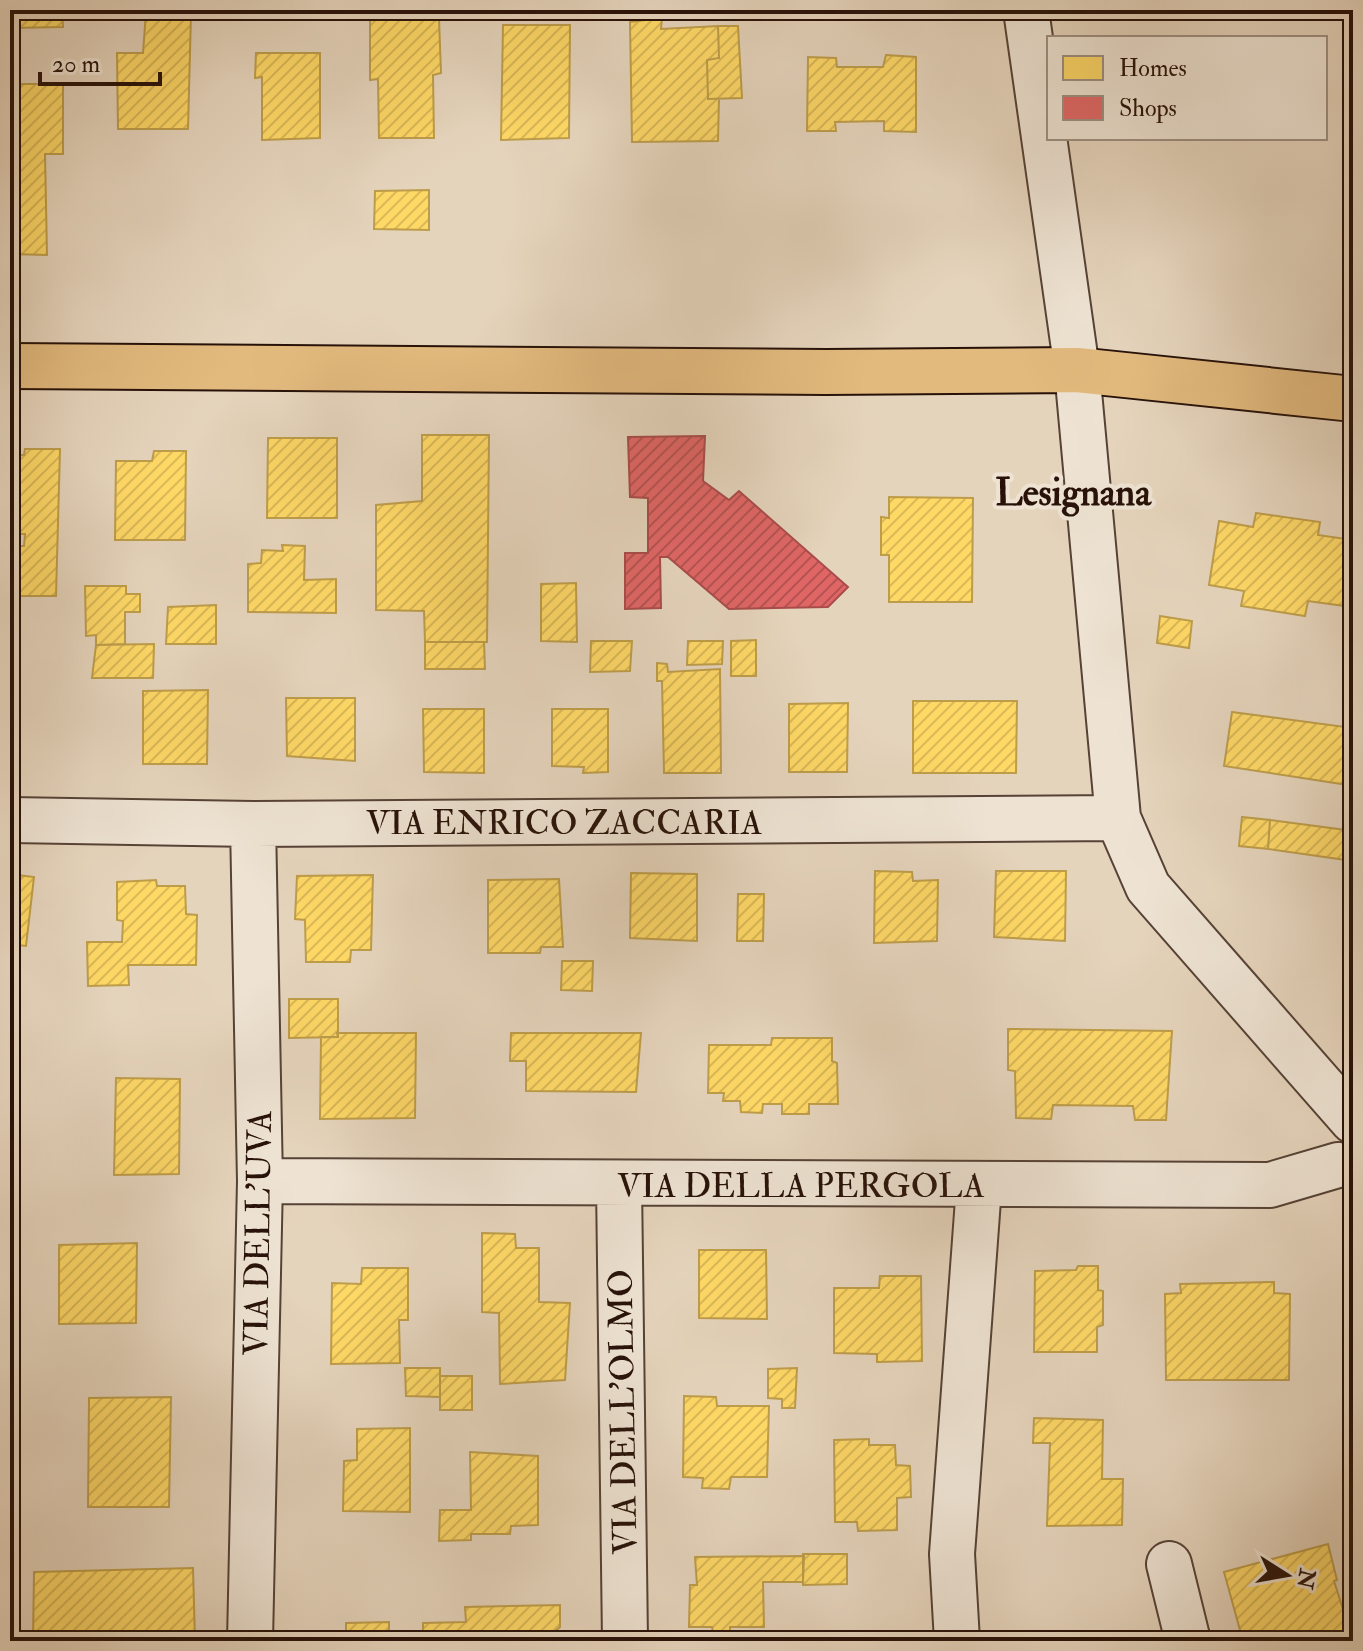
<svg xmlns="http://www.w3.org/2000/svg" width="1363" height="1651" viewBox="0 0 1363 1651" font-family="'IM FELL Double Pica',serif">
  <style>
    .homes { fill: url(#homes-hatch); stroke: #be9d4a; stroke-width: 2 }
    .shops { fill: url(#shops-hatch); stroke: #a84c4a; stroke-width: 2 }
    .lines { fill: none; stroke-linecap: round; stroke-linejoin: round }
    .minor-casing { stroke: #564236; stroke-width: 48 }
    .major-casing { stroke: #271109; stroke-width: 48 }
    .minor { stroke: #eee3d3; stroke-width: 44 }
    .major { stroke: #e2ba7e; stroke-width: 44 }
    .labels { text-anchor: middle; stroke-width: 8; stroke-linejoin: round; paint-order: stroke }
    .street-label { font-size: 34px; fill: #271109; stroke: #eee3d3 }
    .quarter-label { font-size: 38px; font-weight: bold; fill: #271109; stroke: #eee3d3 }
  </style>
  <defs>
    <pattern id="homes-hatch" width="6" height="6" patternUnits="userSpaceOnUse" patternTransform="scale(2)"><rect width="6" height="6" fill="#ffd966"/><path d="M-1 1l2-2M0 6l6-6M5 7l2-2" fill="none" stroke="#dbb957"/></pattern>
    <pattern id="shops-hatch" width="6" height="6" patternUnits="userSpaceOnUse" patternTransform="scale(2)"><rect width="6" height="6" fill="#e06666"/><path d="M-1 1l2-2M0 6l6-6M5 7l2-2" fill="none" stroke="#b65352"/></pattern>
  </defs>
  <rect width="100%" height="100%" fill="#e5d4bc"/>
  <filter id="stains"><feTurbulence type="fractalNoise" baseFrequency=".0025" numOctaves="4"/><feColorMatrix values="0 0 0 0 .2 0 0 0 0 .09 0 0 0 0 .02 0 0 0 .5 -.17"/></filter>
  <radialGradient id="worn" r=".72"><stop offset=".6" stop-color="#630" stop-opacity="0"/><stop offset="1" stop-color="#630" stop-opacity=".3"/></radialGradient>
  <path class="homes" d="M 10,10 L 62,10 L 63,27 L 10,28 Z
    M 146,12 L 191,14 L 188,129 L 118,129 L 117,53 L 143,53 Z
    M 662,18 L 661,29 L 718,26 L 719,58 L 707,60 L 708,99 L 719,99 L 718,141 L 632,142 L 630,22 Z
    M 370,19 L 439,19 L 441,73 L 433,75 L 434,138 L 379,138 L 378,79 L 370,80 Z
    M 503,25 L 570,25 L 569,138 L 501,140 Z
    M 718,26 L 738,26 L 742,98 L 708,99 L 707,60 L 719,58 Z
    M 256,53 L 320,53 L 320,138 L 262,140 L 262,77 L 255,78 Z
    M 886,55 L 916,57 L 916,132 L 884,131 L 884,121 L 835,122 L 836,131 L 807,131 L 808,57 L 836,58 L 837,67 L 883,67 Z
    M 10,84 L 63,84 L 63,154 L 45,154 L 47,255 L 10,254 Z
    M 429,190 L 429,230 L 374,229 L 375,191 Z
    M 422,435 L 489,435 L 487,642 L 425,642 L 424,611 L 376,610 L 376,505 L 422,501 Z
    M 268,438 L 337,438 L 337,518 L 267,518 Z
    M 25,449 L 60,449 L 56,596 L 19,596 L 20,546 L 24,546 L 25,534 L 10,534 L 10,455 L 24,455 Z
    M 154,451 L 186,451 L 185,540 L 115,540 L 116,461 L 152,461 Z
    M 889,497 L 973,498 L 972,602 L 889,602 L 889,555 L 881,555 L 881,517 L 889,518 Z
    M 1256,513 L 1320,522 L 1318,535 L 1353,540 L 1345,606 L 1308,601 L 1305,616 L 1241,606 L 1244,591 L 1209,585 L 1219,521 L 1253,527 Z
    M 282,545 L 305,546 L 304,580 L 336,579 L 336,613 L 248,612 L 248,564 L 261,563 L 262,550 L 283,551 Z
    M 576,583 L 577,642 L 541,641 L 541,584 Z
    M 85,586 L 126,586 L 126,594 L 140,594 L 140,612 L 125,612 L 125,644 L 96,645 L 96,635 L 86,636 Z
    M 216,605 L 216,644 L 166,644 L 168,607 Z
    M 1160,616 L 1192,621 L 1189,648 L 1157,643 Z
    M 756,640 L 756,676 L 731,676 L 731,641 Z
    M 591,641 L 632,641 L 630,671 L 590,672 Z
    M 688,641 L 723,641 L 722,664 L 687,665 Z
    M 425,642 L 484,642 L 485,669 L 425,669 Z
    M 154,644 L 153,678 L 92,678 L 96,645 Z
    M 657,663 L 667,664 L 668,672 L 720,669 L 721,773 L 664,773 L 662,681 L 657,681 Z
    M 208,690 L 207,764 L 143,764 L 143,691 Z
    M 286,698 L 355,698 L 355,761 L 287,756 Z
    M 913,701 L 1017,701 L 1016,773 L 913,773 Z
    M 848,703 L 847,772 L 789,772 L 789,704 Z
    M 423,709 L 484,709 L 484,773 L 424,772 Z
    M 552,709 L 608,709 L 608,772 L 583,773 L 584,767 L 552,766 Z
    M 1232,712 L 1353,728 L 1348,785 L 1224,766 Z
    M 1242,817 L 1270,820 L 1268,849 L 1239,846 Z
    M 1270,820 L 1353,831 L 1353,861 L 1268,849 Z
    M 875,871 L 912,872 L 913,881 L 938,880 L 937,941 L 874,943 Z
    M 996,871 L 1066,871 L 1065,941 L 994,937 Z
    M 631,873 L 697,874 L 697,941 L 630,938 Z
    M 10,874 L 34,877 L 26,946 L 10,944 Z
    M 373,875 L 371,950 L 351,950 L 350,962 L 306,962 L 305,920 L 295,919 L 297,876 Z
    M 559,879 L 563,947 L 541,947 L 540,953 L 488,953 L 488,880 Z
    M 156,880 L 157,886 L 185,886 L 186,914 L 197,915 L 196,965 L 128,965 L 129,985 L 88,986 L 87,942 L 122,942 L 123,921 L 117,920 L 117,882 Z
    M 738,894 L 764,894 L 763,941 L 737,941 Z
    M 562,961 L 593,961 L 592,991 L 561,990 Z
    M 289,999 L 338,999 L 338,1037 L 289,1038 Z
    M 10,1005 L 20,1006 L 13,1061 L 10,1061 Z
    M 1008,1029 L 1172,1031 L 1166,1120 L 1135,1120 L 1133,1106 L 1053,1105 L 1051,1119 L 1016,1118 L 1015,1071 L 1008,1070 Z
    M 337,1033 L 416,1033 L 415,1118 L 320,1119 L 321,1037 L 338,1037 Z
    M 511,1033 L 641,1033 L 636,1092 L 526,1091 L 526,1061 L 510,1061 Z
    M 772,1038 L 832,1038 L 832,1061 L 837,1063 L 838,1104 L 809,1104 L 809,1114 L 782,1114 L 782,1104 L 763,1104 L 762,1113 L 741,1112 L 740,1101 L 723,1101 L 724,1093 L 708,1093 L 709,1045 L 771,1045 Z
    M 116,1078 L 180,1079 L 179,1174 L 114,1175 Z
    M 482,1233 L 515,1234 L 516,1248 L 539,1248 L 539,1302 L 570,1303 L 565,1380 L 500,1384 L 499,1313 L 482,1312 Z
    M 137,1243 L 136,1323 L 59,1324 L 59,1245 Z
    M 699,1250 L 766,1250 L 767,1319 L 699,1318 Z
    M 1078,1266 L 1098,1266 L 1098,1290 L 1103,1291 L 1103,1325 L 1097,1327 L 1097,1352 L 1034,1352 L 1035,1271 L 1076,1270 Z
    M 362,1268 L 408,1268 L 408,1320 L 399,1320 L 400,1363 L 331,1364 L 332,1283 L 361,1284 Z
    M 880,1276 L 921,1276 L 922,1361 L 877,1362 L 877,1354 L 834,1353 L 834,1288 L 879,1288 Z
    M 1274,1282 L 1274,1293 L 1290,1294 L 1289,1380 L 1166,1380 L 1165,1294 L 1181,1293 L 1180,1284 Z
    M 405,1368 L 440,1368 L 440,1397 L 406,1396 Z
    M 797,1368 L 795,1408 L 782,1408 L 782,1399 L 768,1398 L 768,1369 Z
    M 440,1376 L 472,1376 L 472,1410 L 440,1410 Z
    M 684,1396 L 716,1397 L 717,1406 L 769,1406 L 767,1477 L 731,1477 L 729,1489 L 702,1488 L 703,1478 L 683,1477 Z
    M 171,1397 L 169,1507 L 88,1507 L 89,1398 Z
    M 1034,1418 L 1103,1420 L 1102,1479 L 1123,1479 L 1122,1525 L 1047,1526 L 1050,1443 L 1033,1443 Z
    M 410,1428 L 410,1512 L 343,1511 L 344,1461 L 357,1460 L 357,1429 Z
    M 869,1439 L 869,1445 L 895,1445 L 896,1465 L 910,1466 L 911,1497 L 897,1498 L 897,1530 L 858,1531 L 857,1522 L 835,1522 L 834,1440 Z
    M 470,1452 L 538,1456 L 538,1525 L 511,1526 L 510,1534 L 471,1534 L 471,1540 L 439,1541 L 440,1510 L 471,1510 Z
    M 1328,1544 L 1337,1580 L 1334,1581 L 1353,1641 L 1243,1641 L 1224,1572 Z
    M 803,1554 L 847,1554 L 847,1584 L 803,1585 Z
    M 804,1556 L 803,1582 L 763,1582 L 764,1627 L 730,1627 L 730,1637 L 714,1637 L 712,1627 L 689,1627 L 690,1585 L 697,1585 L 695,1557 Z
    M 193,1568 L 195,1641 L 33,1641 L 34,1572 Z
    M 560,1605 L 560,1627 L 544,1641 L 346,1641 L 346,1623 L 389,1622 L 389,1639 L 423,1639 L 423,1623 L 466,1622 L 465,1607 Z"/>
  <path class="shops" d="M 705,436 L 703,481 L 729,500 L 739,491 L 848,587 L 828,607 L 729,609 L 668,557 L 660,557 L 661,608 L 625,609 L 625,553 L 648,553 L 648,498 L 630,497 L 628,437 Z"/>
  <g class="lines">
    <defs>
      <path id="minor" d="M 1026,10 L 1077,370 L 1118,818 L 1148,887 L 1353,1121
        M 10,820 L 253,824 L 1118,818
        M 260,1181 L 1270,1185 L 1338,1165
        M 619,1184 L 625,1641
        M 1169,1564 L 1188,1641
        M 250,1641 L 260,1181 L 253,824
        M 957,1641 L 952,1554 L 979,1186"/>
      <path id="major" d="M 10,366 L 826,372 L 1077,370 L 1353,399"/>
    </defs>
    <use href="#minor" class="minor-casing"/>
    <use href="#major" class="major-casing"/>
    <use href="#minor" class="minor"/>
    <use href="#major" class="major"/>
  </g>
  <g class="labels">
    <g class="street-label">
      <text x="564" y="834">VIA ENRICO ZACCARIA</text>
      <text x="801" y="1197">VIA DELLA PERGOLA</text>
      <text transform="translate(257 1233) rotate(-89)" y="12">VIA DELL'UVA</text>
      <text transform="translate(622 1412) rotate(-91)" y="12">VIA DELL'OLMO</text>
    </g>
    <g class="quarter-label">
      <text x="1073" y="505">Lesignana</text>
    </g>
  </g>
  <rect width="1363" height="1651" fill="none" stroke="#e5d4bc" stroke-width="40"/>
  <rect x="12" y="12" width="1339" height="1627" fill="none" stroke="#271109" stroke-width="4"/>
  <rect x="20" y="20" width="1323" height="1611" fill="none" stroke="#271109" stroke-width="2"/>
  <rect x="1047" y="36" width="280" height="104" fill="#eee3d3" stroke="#9e8f82" stroke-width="2"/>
  <rect x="1063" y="56" width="40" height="24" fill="#ffd966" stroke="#9e8f82" stroke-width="2"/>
  <text x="1119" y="76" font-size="24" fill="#271109">Homes</text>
  <rect x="1063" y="96" width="40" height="24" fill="#e06666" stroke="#9e8f82" stroke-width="2"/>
  <text x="1119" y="116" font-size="24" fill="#271109">Shops</text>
  <g transform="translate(1287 1575) rotate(101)" stroke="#eee3d3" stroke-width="6" paint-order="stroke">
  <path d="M0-6L14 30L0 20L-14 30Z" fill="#271109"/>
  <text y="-12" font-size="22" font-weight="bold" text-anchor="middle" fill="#271109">N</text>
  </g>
  <path d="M40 72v12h120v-12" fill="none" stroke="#271109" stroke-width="4"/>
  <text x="52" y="72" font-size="24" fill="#271109" stroke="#eee3d3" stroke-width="6" paint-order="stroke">20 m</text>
  <rect width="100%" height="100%" filter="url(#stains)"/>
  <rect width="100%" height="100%" fill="url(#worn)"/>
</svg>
